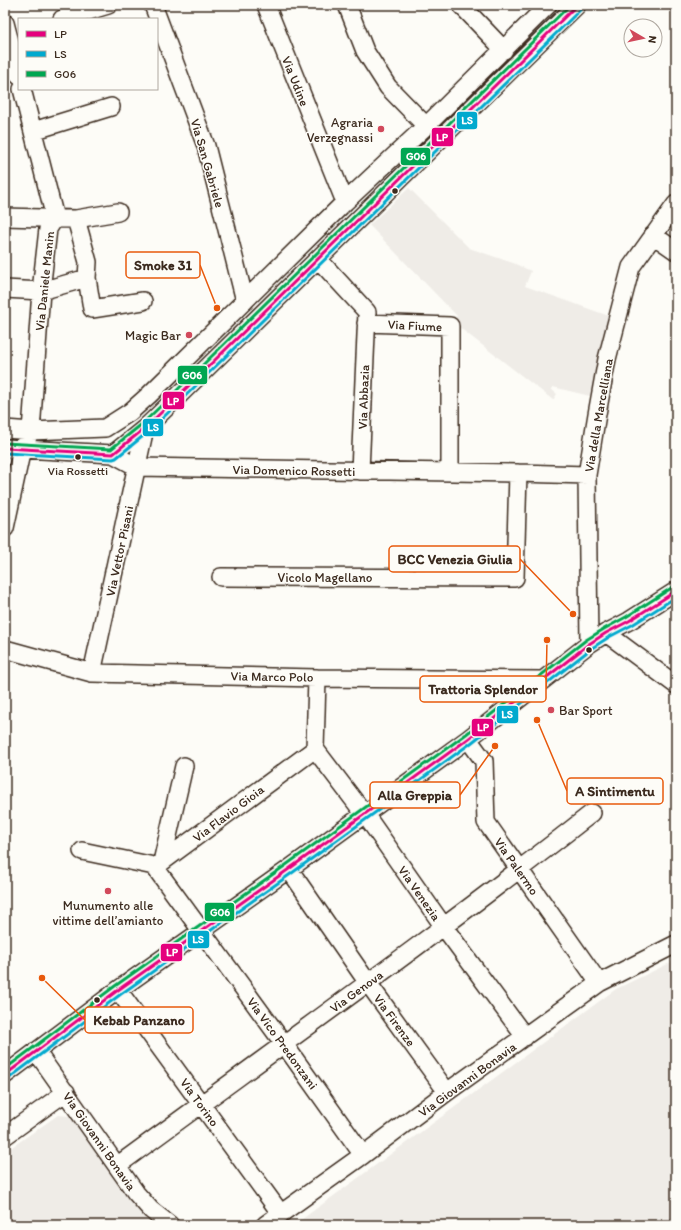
<svg xmlns="http://www.w3.org/2000/svg" width="681" height="1230" viewBox="0 0 681 1230" font-family="Itim,sans-serif">
  <style>
    .built { fill: #efece7 }
    .lines { fill: none; stroke-linecap: round; stroke-linejoin: round }
    .minor-casing { stroke: #3b2a1e; stroke-width: 20 }
    .minor { stroke: #fdfcf7; stroke-width: 17 }
    .bus-1-casing { stroke: #fdfcf7; stroke-width: 6 }
    .bus-2-casing { stroke: #fdfcf7; stroke-width: 6 }
    .bus-3-casing { stroke: #fdfcf7; stroke-width: 6 }
    .bus-1 { stroke: #e5007d; stroke-width: 3 }
    .bus-2 { stroke: #00a9ce; stroke-width: 3 }
    .bus-3 { stroke: #00a651; stroke-width: 3 }
    .poi-dot { fill: #d1495b; stroke: #fdfcf7; stroke-width: 1.5 }
    .bus-dot { fill: #3b2a1e; stroke: #fdfcf7; stroke-width: 1.5 }
    .labels { text-anchor: middle; stroke-width: 3; stroke-linejoin: round; paint-order: stroke }
    .bus-label { font-size: 12px; fill: #3b2a1e; stroke: #fdfcf7 }
    .street-label { font-size: 13px; fill: #3b2a1e; stroke: #fdfcf7 }
    .poi-label { font-size: 13px; fill: #3b2a1e; stroke: #fdfcf7; text-anchor: end }
    .leader { fill: none; stroke: #e8590c; stroke-width: 1.5 }
    .callout-dot { fill: #e8590c; stroke: #fdfcf7; stroke-width: 1.5 }
    .callout { fill: #fdfcf7; stroke: #e8590c; stroke-width: 1.5 }
    .callout-label { font-size: 14px; text-anchor: middle; font-weight: bold; fill: #3b2a1e }
    .line-badge { stroke: #fdfcf7; stroke-width: 1.5 }
    .badge-label { font-size: 11px; text-anchor: middle; font-weight: bold; fill: #fff }
  </style>
  <rect width="100%" height="100%" fill="#fdfcf7"/>
  <filter id="ink" filterUnits="userSpaceOnUse"><feTurbulence type="fractalNoise" baseFrequency=".025" numOctaves="2"/><feDisplacementMap in="SourceGraphic" scale="8" xChannelSelector="R" yChannelSelector="G"/><feConvolveMatrix kernelMatrix="1 2 1 2 8 2 1 2 1" color-interpolation-filters="sRGB"/></filter>
  <g filter="url(#ink)">
    <path class="built" d="M 409,188 L 469,248 L 513,263 L 531,271 L 525,286 L 609,316 L 590,396 L 553,387 L 551,389 L 557,394 L 553,400 L 451,321 L 457,316 L 369,225 Z
      M 676,960 L 676,1225 L 294,1225 L 616,989 Z
      M 58,1115 L 69,1116 L 78,1124 L 135,1206 L 154,1225 L 5,1225 L 5,1152 Z"/>
    <g class="lines">
      <defs>
        <path id="minor" d="M 153,5 L 206,146 L 245,301
          M 266,5 L 345,202
          M 347,5 L 365,51 L 388,87 L 426,126
          M 461,5 L 504,50
          M 62,19 L 108,5
          M 5,23 L 19,76
          M 33,131 L 111,107
          M 5,217 L 76,219 L 118,212
          M 653,235 L 676,251
          M 318,259 L 367,312 L 360,471
          M 87,278 L 92,309 L 143,301
          M 5,289 L 41,291 L 87,278 L 88,262 L 76,219
          M 366,323 L 450,326 L 450,472
          M 5,429 L 31,431 L 105,428 L 130,412 L 149,395 L 345,202 L 426,126 L 548,5
          M 5,448 L 113,454 L 137,467 L 518,473 L 587,475
          M 113,454 L 145,428 L 170,404 L 577,5
          M 5,528 L 20,458 L 22,449 L 31,431 L 41,291 L 48,229 L 55,218 L 22,89
          M 221,577 L 515,578 L 518,473
          M 606,633 L 676,685
          M 589,644 L 587,475 L 597,414 L 607,359 L 631,267 L 676,204
          M 5,649 L 92,673 L 317,678 L 542,680
          M 92,673 L 145,428
          M 468,739 L 484,761 L 486,822 L 599,983
          M 315,749 L 369,820 L 444,927 L 525,1037
          M 82,851 L 154,866 L 284,1044 L 363,1155
          M 162,862 L 315,749 L 317,678
          M 162,862 L 184,766
          M 289,869 L 368,983 L 447,1092
          M 118,990 L 281,1214
          M 36,1051 L 136,1193 L 151,1210 L 170,1225
          M 5,1075 L 118,990 L 289,869 L 468,739 L 589,644 L 606,633 L 629,621 L 676,591
          M 5,1136 L 66,1092
          M 118,1165 C 276,1049 437,935 592,813
          M 265,1225 L 363,1155 L 447,1092 L 599,983 L 676,944"/>
      </defs>
      <use href="#minor" class="minor-casing"/>
      <use href="#minor" class="minor"/>
      <defs>
        <path id="bus-1" d="M 5,448 L 113,454 L 145,428 L 170,404 L 577,5
          M 5,1075 L 118,990 L 289,869 L 468,739 L 589,644 L 606,633 L 629,621 L 676,591"/>
        <path id="bus-2" d="M 5,453 L 113,459 L 116,458 L 148,432 L 173,408 L 581,9
          M 8,1079 L 121,994 L 292,873 L 471,743 L 592,648 L 609,637 L 632,625 L 676,597"/>
        <path id="bus-3" d="M 5,443 L 111,449 L 142,424 L 167,400 L 570,5
          M 5,1069 L 115,986 L 286,865 L 465,735 L 586,640 L 604,629 L 626,617 L 673,587"/>
      </defs>
      <use href="#bus-1" class="bus-1-casing"/>
      <use href="#bus-2" class="bus-2-casing"/>
      <use href="#bus-3" class="bus-3-casing"/>
      <use href="#bus-1" class="bus-1"/>
      <use href="#bus-2" class="bus-2"/>
      <use href="#bus-3" class="bus-3"/>
    </g>
  </g>
  <g class="poi-dot">
    <circle cx="381" cy="129" r="4"/>
    <circle cx="189" cy="335" r="4"/>
    <circle cx="551" cy="710" r="4"/>
    <circle cx="108" cy="891" r="4"/>
  </g>
  <g class="bus-dot">
    <circle cx="395" cy="191" r="3.5"/>
    <circle cx="78" cy="457" r="3.5"/>
    <circle cx="589" cy="650" r="3.5"/>
    <circle cx="97" cy="1000" r="3.5"/>
  </g>
  <g class="labels">
    <g class="bus-label">
      <text x="78" y="475">Via Rossetti</text>
    </g>
    <g class="street-label">
      <text transform="translate(296 81) rotate(68)" y="5">Via Udine</text>
      <text transform="translate(208 163) rotate(74)" y="5">Via San Gabriele</text>
      <text transform="translate(44 281) rotate(-84)" y="5">Via Daniele Manin</text>
      <text transform="translate(415 325) rotate(3)" y="5">Via Fiume</text>
      <text transform="translate(363 397) rotate(-88)" y="5">Via Abbazia</text>
      <text transform="translate(598 415) rotate(-80)" y="5">Via della Marcelliana</text>
      <text transform="translate(294 470) rotate(1)" y="5">Via Domenico Rossetti</text>
      <text transform="translate(119 551) rotate(-78)" y="5">Via Vettor Pisani</text>
      <text x="325" y="582">Vicolo Magellano</text>
      <text transform="translate(272 676) rotate(1)" y="5">Via Marco Polo</text>
      <text transform="translate(228 813) rotate(-37)" y="5">Via Flavio Gioia</text>
      <text transform="translate(517 866) rotate(55)" y="5">Via Palermo</text>
      <text transform="translate(420 893) rotate(55)" y="5">Via Venezia</text>
      <text transform="translate(356 991) rotate(-36)" y="5">Via Genova</text>
      <text transform="translate(395 1020) rotate(54)" y="5">Via Firenze</text>
      <text transform="translate(283 1043) rotate(54)" y="5">Via Vico Predonzani</text>
      <text transform="translate(467 1079) rotate(-36)" y="5">Via Giovanni Bonavia</text>
      <text transform="translate(200 1102) rotate(54)" y="5">Via Torino</text>
      <text transform="translate(100 1141) rotate(55)" y="5">Via Giovanni Bonavia</text>
    </g>
    <g class="poi-label">
      <text x="373" y="127">Agraria<tspan x="373" dy="15">Verzegnassi</tspan></text>
      <text x="181" y="340">Magic Bar</text>
      <text x="559" y="715" text-anchor="start">Bar Sport</text>
      <text x="108" y="910" text-anchor="middle">Munumento alle<tspan x="108" dy="15">vittime dell’amianto</tspan></text>
    </g>
  </g>
  <path class="leader" d="M217 308L200 265M573 614L520 559M547 640L546 689M537 720L567 791M495 746L460 795M42 978L85 1020"/>
  <g class="callout-dot">
    <circle cx="217" cy="308" r="4"/>
    <circle cx="573" cy="614" r="4"/>
    <circle cx="547" cy="640" r="4"/>
    <circle cx="537" cy="720" r="4"/>
    <circle cx="495" cy="746" r="4"/>
    <circle cx="42" cy="978" r="4"/>
  </g>
  <g class="callout">
    <rect x="126" y="252" width="74" height="26" rx="4"/>
    <rect x="389" y="546" width="131" height="26" rx="4"/>
    <rect x="420" y="676" width="126" height="26" rx="4"/>
    <rect x="567" y="778" width="96" height="26" rx="4"/>
    <rect x="370" y="782" width="90" height="26" rx="4"/>
    <rect x="85" y="1007" width="108" height="26" rx="4"/>
  </g>
  <g class="callout-label">
    <text x="163" y="270">Smoke 31</text>
    <text x="455" y="564">BCC Venezia Giulia</text>
    <text x="483" y="694">Trattoria Splendor</text>
    <text x="615" y="796">A Sintimentu</text>
    <text x="415" y="800">Alla Greppia</text>
    <text x="139" y="1025">Kebab Panzano</text>
  </g>
  <g class="line-badge">
    <rect x="456" y="111" width="22" height="19" rx="4" fill="#00a9ce"/>
    <rect x="431" y="127" width="23" height="20" rx="4" fill="#e5007d"/>
    <rect x="400" y="147" width="31" height="19" rx="4" fill="#00a651"/>
    <rect x="177" y="365" width="31" height="20" rx="4" fill="#00a651"/>
    <rect x="162" y="391" width="23" height="19" rx="4" fill="#e5007d"/>
    <rect x="142" y="418" width="22" height="19" rx="4" fill="#00a9ce"/>
    <rect x="496" y="705" width="23" height="19" rx="4" fill="#00a9ce"/>
    <rect x="471" y="718" width="23" height="19" rx="4" fill="#e5007d"/>
    <rect x="204" y="902" width="31" height="20" rx="4" fill="#00a651"/>
    <rect x="187" y="930" width="23" height="19" rx="4" fill="#00a9ce"/>
    <rect x="160" y="943" width="23" height="19" rx="4" fill="#e5007d"/>
  </g>
  <g class="badge-label">
    <text x="467" y="124">LS</text>
    <text x="442" y="141">LP</text>
    <text x="416" y="160">G06</text>
    <text x="192" y="379">G06</text>
    <text x="173" y="405">LP</text>
    <text x="153" y="431">LS</text>
    <text x="507" y="718">LS</text>
    <text x="483" y="731">LP</text>
    <text x="220" y="916">G06</text>
    <text x="198" y="943">LS</text>
    <text x="172" y="956">LP</text>
  </g>
  <rect width="681" height="1230" fill="none" stroke="#fdfcf7" stroke-width="20"/>
  <rect x="10" y="10" width="661" height="1210" fill="none" stroke="#3b2a1e" stroke-width="1.5" filter="url(#ink)"/>
  <rect x="18" y="18" width="140" height="72" fill="#fdfcf7" stroke="#afa8a0"/>
  <rect x="26" y="31" width="20" height="6" fill="#e5007d" stroke="#afa8a0"/>
  <text x="54" y="38" font-size="12" fill="#3b2a1e">LP</text>
  <rect x="26" y="51" width="20" height="6" fill="#00a9ce" stroke="#afa8a0"/>
  <text x="54" y="58" font-size="12" fill="#3b2a1e">LS</text>
  <rect x="26" y="71" width="20" height="6" fill="#00a651" stroke="#afa8a0"/>
  <text x="54" y="78" font-size="12" fill="#3b2a1e">G06</text>
  <g transform="translate(643 38) rotate(99)"><circle r="19" fill="#fdfcf7" stroke="#afa8a0"/>
  <path d="M0-3L7 15L0 10L-7 15Z" fill="#d1495b"/>
  <text y="-6" font-size="11" font-weight="bold" text-anchor="middle" fill="#3b2a1e">N</text>
  </g>
</svg>
